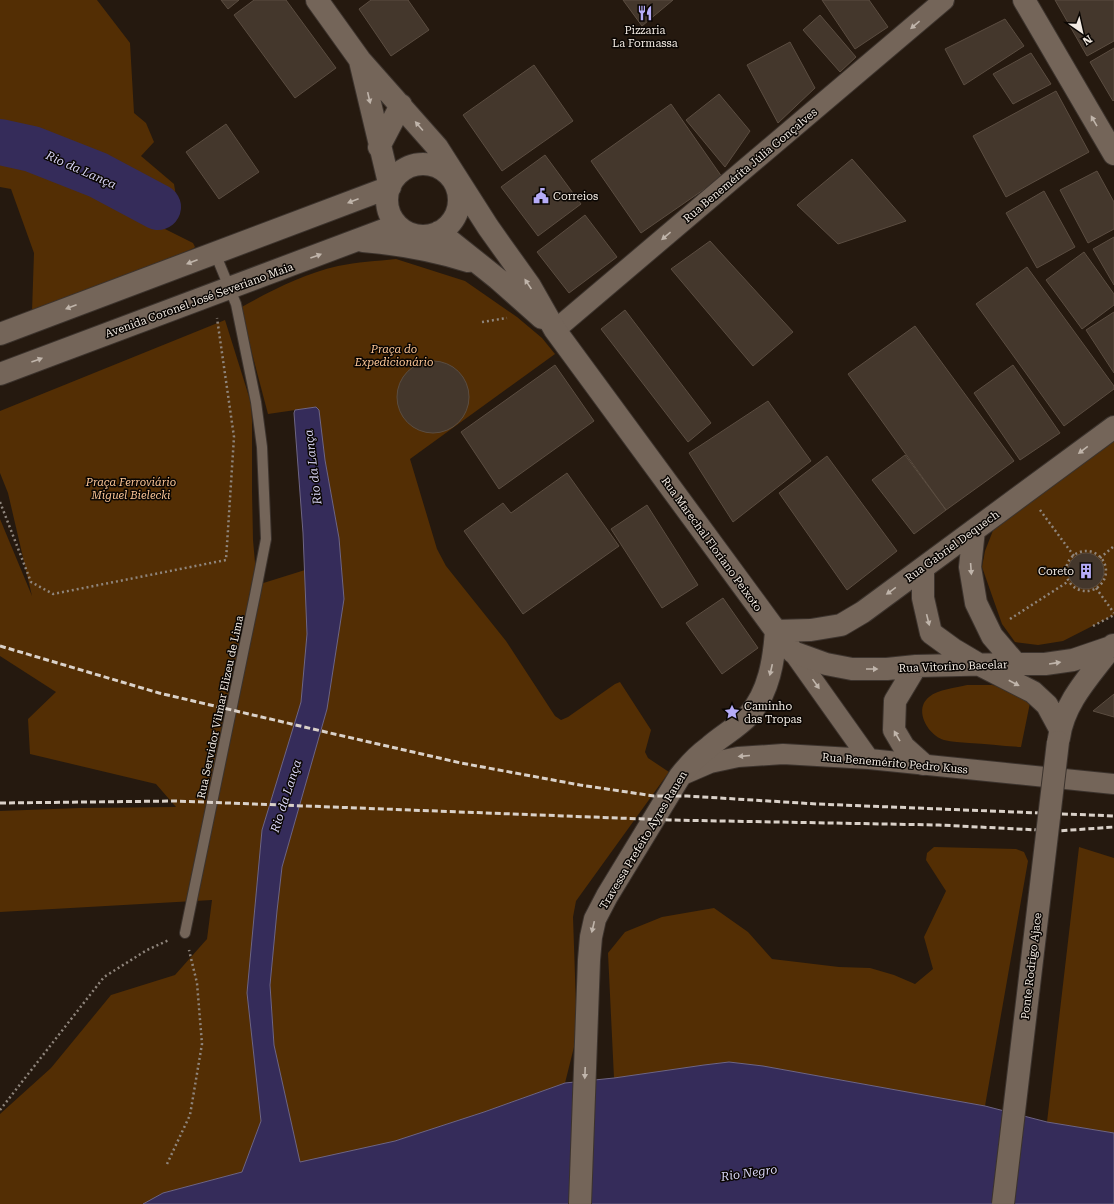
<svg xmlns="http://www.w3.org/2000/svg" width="1114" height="1204" viewBox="0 0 1114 1204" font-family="'Roboto Serif',serif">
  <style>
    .green { fill: #532e04 }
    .water { fill: #352c5a; stroke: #6e6583 }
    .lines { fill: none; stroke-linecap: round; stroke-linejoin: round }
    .river { stroke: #352c5a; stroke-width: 46 }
    .building { fill: #44372c; stroke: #5b4d41 }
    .lane-casing { stroke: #3c332d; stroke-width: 12 }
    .street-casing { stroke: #3c332d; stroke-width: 22 }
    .secondary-casing { stroke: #3c332d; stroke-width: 24 }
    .path { stroke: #8f857c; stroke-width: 2.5; stroke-dasharray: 2 3; stroke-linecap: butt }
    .lane { stroke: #746559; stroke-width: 10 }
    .street { stroke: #746559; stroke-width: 20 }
    .secondary { stroke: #746559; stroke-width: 22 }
    .rail { stroke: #dad1c9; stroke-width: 3; stroke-dasharray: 6 3; stroke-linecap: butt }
    .secondary-bridge-casing { stroke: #3c332d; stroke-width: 24; stroke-linecap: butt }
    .secondary-bridge { stroke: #746559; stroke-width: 22 }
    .oneway { fill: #c0b5ab }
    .labels { text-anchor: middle; stroke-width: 3; stroke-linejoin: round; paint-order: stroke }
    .poi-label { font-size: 11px; fill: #f2eae2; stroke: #0a0603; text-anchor: start }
    .street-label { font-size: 11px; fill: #f2eae2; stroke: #0a0603 }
    .park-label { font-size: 11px; font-style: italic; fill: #fbc596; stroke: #0a0603 }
    .water-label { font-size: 12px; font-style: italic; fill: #d7d4f4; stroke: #0a0603 }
  </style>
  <rect width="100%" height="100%" fill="#25190f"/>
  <path class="green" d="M 0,0 L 97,0 L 130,43 L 134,113 L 146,123 L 154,142 L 141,156 L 174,184 L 176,196 L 163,202 L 158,207 L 165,229 L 193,243 L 195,247 L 194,248 L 120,280 L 32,312 L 34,253 L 11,189 L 0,187 Z
    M 396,259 L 465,281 L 517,317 L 542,338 L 555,354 L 410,459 L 437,549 L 446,566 L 506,641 L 555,716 L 561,720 L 568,717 L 615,684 L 620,682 L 651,730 L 645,752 L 648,758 L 669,772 L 576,901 L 573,917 L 577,1035 L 565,1083 L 484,1112 L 395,1141 L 300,1163 L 274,1045 L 270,985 L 277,911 L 282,867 L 327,709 L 344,599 L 339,538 L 325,460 L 319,410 L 316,407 L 268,414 L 240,308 C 272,290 303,274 338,266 C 357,262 377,261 396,259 Z
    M 225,320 L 251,403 L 252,421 L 252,491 L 253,540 L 257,585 L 305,570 L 307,634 L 301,702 L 262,830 L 247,993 L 261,1121 L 242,1172 L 163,1193 L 143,1204 L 0,1204 L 0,1114 L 51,1068 L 111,995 L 175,975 L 207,939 L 212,900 L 0,912 L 0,811 L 80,808 L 176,807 L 156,784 L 30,754 L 28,719 L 56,692 L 0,656 L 0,519 L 32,596 L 8,493 L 0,473 L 0,411 Z
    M 1114,437 L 1114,615 L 1063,641 L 1038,645 L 1015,642 L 1002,624 L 982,567 L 985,551 L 994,528 Z
    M 967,685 L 992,685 L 1014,690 L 1030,703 L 1021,747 C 1003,746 986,744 969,743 C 961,742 952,742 944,740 C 928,735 913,710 929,697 C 938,689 956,688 967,685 Z
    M 934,847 L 1016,849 L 1024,852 L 1028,861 L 985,1106 L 763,1066 L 729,1062 L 704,1065 L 614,1078 L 608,953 L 625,932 L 662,917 L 714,908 L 748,932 L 772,959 L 839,967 L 870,968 L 894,975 L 915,984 L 933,969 L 924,937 L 946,891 L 926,860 L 927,853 Z
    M 1079,847 L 1114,858 L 1114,1133 L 1047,1122 Z"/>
  <path class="water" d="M 316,407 L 319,410 L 325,460 L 339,538 L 344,599 L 327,709 L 282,867 L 277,911 L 270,985 L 274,1045 L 300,1162 L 395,1141 L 484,1112 L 565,1083 L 614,1078 L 704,1065 L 729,1062 L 763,1066 L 985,1106 L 1047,1122 L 1114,1133 L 1114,1204 L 143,1204 L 163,1193 L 242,1172 L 261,1121 L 247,993 L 262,830 L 301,702 L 307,634 L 303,533 L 294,413 L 295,410 Z"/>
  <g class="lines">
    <path class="river" d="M 0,142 L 32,149 L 98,175 L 158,207"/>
  </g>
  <path class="building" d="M 221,0 L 239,0 L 228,9 Z
    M 254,0 L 286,0 L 336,68 L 295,98 L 234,15 Z
    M 371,0 L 408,0 L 429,30 L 391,56 L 359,9 Z
    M 623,0 L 673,0 L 642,26 Z
    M 822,0 L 869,0 L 888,27 L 855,49 Z
    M 1055,0 L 1114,0 L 1114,41 L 1087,56 Z
    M 820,15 L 856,57 L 840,72 L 803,30 Z
    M 1005,19 L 1024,46 L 964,85 L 945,49 Z
    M 790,42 L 815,88 L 778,123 L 747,65 Z
    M 1114,48 L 1114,100 L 1113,101 L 1090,62 Z
    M 1031,53 L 1051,84 L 1013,104 L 993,74 Z
    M 534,65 L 573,121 L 502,171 L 463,115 Z
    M 1056,91 L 1089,152 L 1006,197 L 973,136 Z
    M 719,94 L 750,131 L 725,167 L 686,120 Z
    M 671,104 L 722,177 L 641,233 L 591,161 Z
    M 226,124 L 259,172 L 219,199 L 186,152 Z
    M 545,155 L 581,204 L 538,236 L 501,187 Z
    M 852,159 L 906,221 L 838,244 L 797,205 Z
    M 1097,171 L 1114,202 L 1114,229 L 1088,243 L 1060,190 Z
    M 1044,191 L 1075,247 L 1037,268 L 1006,213 Z
    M 585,215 L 617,257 L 569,293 L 537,252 Z
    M 1114,237 L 1114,285 L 1093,249 Z
    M 710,241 L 793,332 L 753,366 L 671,269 Z
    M 1084,252 L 1114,294 L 1114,305 L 1082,329 L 1046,280 Z
    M 1027,267 L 1114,386 L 1114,389 L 1064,426 L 976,304 Z
    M 625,310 L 711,423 L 688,442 L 601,329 Z
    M 1114,312 L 1114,373 L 1086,330 Z
    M 915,326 L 1014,461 L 946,510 L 848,374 Z
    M397 397a36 36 0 1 1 72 0a36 36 0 1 1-72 0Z
    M 555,365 L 594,421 L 499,489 L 461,432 Z
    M 1013,365 L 1060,433 L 1020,460 L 974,393 Z
    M 768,401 L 811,461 L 733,522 L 689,453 Z
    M 905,455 L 946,510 L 914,534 L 872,480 Z
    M 827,456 L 897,551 L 847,590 L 779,493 Z
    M 567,473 L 619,546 L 523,614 L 464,531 L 503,503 L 511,513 Z
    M 647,505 L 698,585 L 662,608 L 611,529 Z
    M1068 571a18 18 0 1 1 36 0a18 18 0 1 1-36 0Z
    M 723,598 L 758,648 L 722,674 L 686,623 Z
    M 1114,694 L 1114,717 L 1093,711 Z"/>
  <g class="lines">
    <defs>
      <path id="lane" d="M 185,933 L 255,595 L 266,539 L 262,447 L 256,402 L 236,304 L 215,253"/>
      <path id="street" d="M 555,330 L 944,0
        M 793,652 L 869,759
        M 680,776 L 710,763 L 738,757 L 783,754 L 869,759 L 1114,784"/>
      <path id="secondary" d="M 317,0 L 360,60 L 437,147 L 488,227 L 530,286 L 555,330 L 776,631 L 793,652 L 826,664 L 852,669 L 887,669 L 916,666 L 1004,664 L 1045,664 L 1073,660 L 1114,646
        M 1024,0 L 1114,154
        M 379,147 L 401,105
        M387 200a36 36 0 1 1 72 0a36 36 0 1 1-72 0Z
        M 439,232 L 498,279 L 542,318
        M 363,241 C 399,244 433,250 468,261
        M 0,334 L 390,187 L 360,61
        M 0,374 L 397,225
        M 974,530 L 970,567 L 976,603 L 992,636 L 1016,664
        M 923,568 L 923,598 L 931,633 L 953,649 L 980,665 L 1033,692 L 1047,705 L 1060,729
        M 776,631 L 811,630 L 841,625 L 863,612 L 1114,427
        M 916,666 L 895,701 L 894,730 L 904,747 L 923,764
        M 1059,738 C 1064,701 1092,674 1113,645
        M 580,1204 L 589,960 L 591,937 L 595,919 L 607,896 L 680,776 C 688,766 697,756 708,748 C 721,736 737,728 749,715 C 769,692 774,660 776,631"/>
    </defs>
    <use href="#lane" class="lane-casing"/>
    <use href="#street" class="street-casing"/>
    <use href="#secondary" class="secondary-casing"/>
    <path class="path" d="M 482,322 L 507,318
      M 0,502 L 31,582 L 53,594 L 226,560 L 234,437 L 217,318
      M 1040,510 L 1074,556
      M1066 571a20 20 0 1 1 40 0a20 20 0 1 1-40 0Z
      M 1100,558 L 1114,546
      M 1096,588 L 1114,613
      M 1010,619 L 1069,581
      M 1093,626 L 1114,615
      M 0,1110 L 104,977 L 147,950 L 169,940
      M 167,1164 L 190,1115 L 202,1044 L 197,983 L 189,950"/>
    <use href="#lane" class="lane"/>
    <use href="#street" class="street"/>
    <use href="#secondary" class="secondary"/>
    <path class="rail" d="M 0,646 L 159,693 L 330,733 L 461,763 L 580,785 L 654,796 L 687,796 L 817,804 L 1114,816
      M 0,803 L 176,801 L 669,820 L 939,825 L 1058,831 L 1114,827"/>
    <defs>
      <path id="secondary-bridge" d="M 1003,1204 L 1058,742"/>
    </defs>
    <use href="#secondary-bridge" class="secondary-bridge-casing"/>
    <use href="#secondary-bridge" class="secondary-bridge"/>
  </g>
  <defs><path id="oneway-solid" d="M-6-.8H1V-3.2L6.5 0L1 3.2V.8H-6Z"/></defs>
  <g class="oneway">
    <use href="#oneway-solid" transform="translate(915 25) rotate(140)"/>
    <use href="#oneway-solid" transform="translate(369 98) rotate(77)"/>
    <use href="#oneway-solid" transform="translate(1094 121) rotate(-120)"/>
    <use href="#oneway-solid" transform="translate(419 126) rotate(-131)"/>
    <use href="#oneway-solid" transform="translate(353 201) rotate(159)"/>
    <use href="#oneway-solid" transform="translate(666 236) rotate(140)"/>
    <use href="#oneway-solid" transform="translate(316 256) rotate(-20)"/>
    <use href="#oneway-solid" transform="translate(192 262) rotate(159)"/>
    <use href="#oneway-solid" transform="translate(528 284) rotate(-124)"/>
    <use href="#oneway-solid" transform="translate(71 307) rotate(159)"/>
    <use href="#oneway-solid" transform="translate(37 360) rotate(-20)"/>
    <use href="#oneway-solid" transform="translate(1083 450) rotate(143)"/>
    <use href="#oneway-solid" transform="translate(971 569) rotate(86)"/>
    <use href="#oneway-solid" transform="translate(891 591) rotate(144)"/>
    <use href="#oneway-solid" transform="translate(928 620) rotate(76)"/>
    <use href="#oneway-solid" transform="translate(1055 663) rotate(-9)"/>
    <use href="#oneway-solid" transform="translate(872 669)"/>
    <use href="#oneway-solid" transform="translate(771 670) rotate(103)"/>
    <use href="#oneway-solid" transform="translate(1014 683) rotate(28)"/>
    <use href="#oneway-solid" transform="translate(816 684) rotate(55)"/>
    <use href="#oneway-solid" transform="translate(897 736) rotate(-120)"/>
    <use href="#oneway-solid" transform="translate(744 756) rotate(175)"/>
    <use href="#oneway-solid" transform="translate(593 927) rotate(103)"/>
    <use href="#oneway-solid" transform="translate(585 1073) rotate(92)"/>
  </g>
  <defs>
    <symbol id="restaurant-bare" viewBox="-9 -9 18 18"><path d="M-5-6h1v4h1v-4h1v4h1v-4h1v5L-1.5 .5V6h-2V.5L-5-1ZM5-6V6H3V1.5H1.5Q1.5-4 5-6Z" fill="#b6acf8" stroke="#0a0603" stroke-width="2.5" paint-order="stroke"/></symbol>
    <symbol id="civic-bare" viewBox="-9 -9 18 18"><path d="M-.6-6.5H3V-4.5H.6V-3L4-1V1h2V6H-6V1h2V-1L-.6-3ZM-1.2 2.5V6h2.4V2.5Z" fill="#b6acf8" stroke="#0a0603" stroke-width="2.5" paint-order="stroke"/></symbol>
    <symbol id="building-bare" viewBox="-9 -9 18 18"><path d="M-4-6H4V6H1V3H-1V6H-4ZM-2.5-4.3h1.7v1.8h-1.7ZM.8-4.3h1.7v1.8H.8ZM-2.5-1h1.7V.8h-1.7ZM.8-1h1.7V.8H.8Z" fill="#b6acf8" stroke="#0a0603" stroke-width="2.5" paint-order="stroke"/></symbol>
    <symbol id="sight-bare" viewBox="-9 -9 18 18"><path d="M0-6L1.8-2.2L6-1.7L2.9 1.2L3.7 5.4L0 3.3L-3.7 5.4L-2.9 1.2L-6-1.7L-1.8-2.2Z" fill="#b6acf8" stroke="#0a0603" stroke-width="2.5" paint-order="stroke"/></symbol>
  </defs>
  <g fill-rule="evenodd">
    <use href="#restaurant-bare" x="634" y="2" width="22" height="22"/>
    <use href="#civic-bare" x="530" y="185" width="22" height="22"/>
    <use href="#building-bare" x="1075" y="560" width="22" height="22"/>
    <use href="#sight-bare" x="721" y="701" width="22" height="22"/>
  </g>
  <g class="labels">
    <g class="poi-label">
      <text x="645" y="34" text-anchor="middle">Pizzaria<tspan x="645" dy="13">La Formassa</tspan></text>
      <text x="553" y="200">Correios</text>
      <text x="1074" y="575" text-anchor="end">Coreto</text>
      <text x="744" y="710">Caminho<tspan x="744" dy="13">das Tropas</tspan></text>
    </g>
    <g class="street-label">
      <text transform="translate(750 165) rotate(-40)" y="4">Rua Benemérita Júlia Gonçalves</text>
      <text transform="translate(199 300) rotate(-20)" y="4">Avenida Coronel José Severiano Maia</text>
      <text transform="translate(712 544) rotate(54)" y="4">Rua Marechal Floriano Peixoto</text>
      <text transform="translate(952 546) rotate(-36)" y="4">Rua Gabriel Dequech</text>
      <text transform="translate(953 666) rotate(-2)" y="4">Rua Vitorino Bacelar</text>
      <text transform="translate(220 707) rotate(-78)" y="4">Rua Servidor Vilmar Elizeu de Lima</text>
      <text transform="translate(895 763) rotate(5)" y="4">Rua Benemérito Pedro Kuss</text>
      <text transform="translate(643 840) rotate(-59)" y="4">Travessa Prefeito Ayres Rauen</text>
      <text transform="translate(1031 966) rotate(-83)" y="4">Ponte Rodrigo Ajace</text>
    </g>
    <g class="park-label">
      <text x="394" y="353">Praça do<tspan x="394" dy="13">Expedicionário</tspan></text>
      <text x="131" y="486">Praça Ferroviário<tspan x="131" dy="13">Miguel Bielecki</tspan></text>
    </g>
    <g class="water-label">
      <text transform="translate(81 170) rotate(24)" y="4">Rio da Lança</text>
      <text transform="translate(313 467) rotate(-97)" y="4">Rio da Lança</text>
      <text transform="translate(286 796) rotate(-72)" y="4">Rio da Lança</text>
      <text transform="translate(749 1173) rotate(-8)" y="4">Rio Negro</text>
    </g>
  </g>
  <g transform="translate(1082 32) rotate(146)" stroke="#0a0603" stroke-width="3" paint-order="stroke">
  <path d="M0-3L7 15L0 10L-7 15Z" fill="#f2eae2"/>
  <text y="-6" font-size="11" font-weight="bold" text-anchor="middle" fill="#f2eae2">N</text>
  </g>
</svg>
